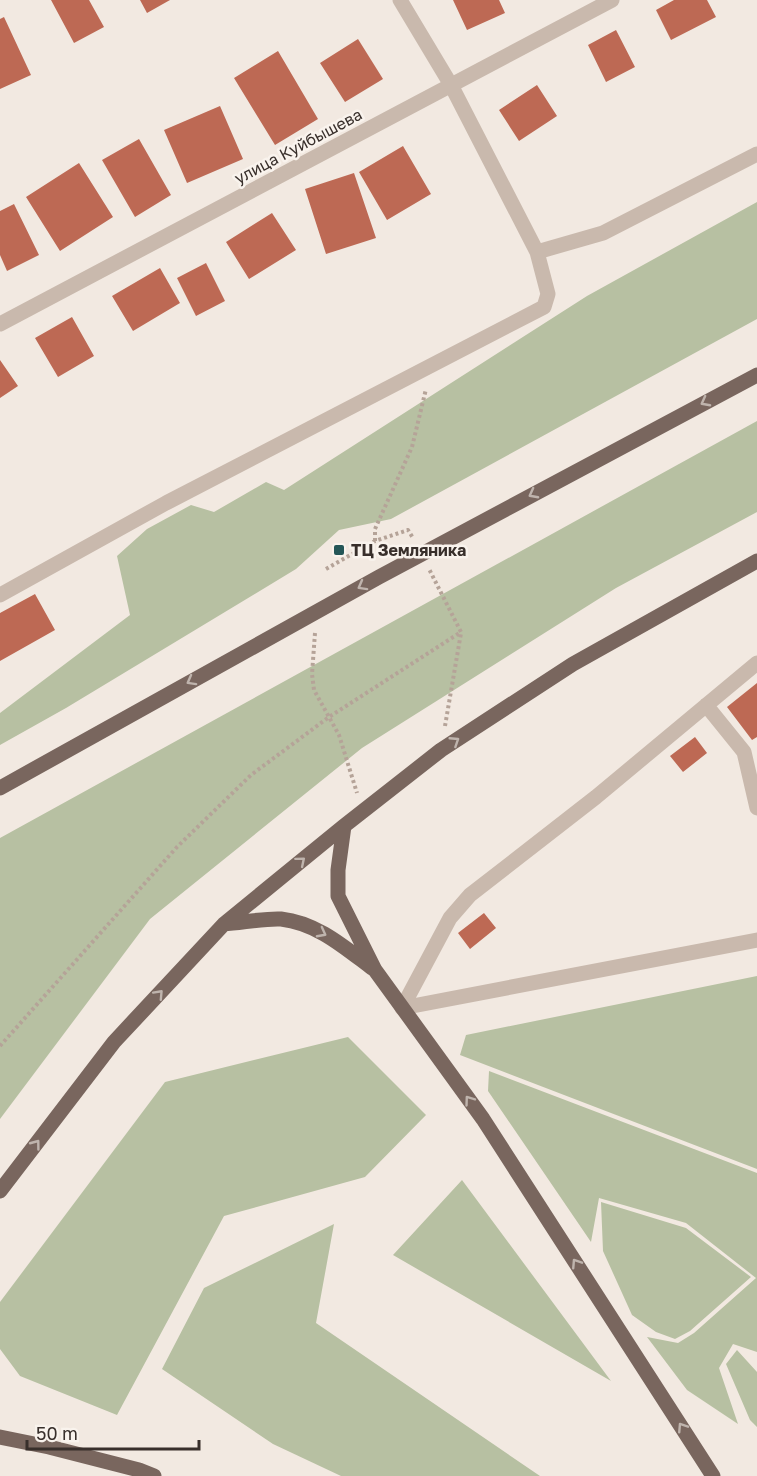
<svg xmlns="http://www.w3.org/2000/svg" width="757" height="1476" viewBox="0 0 757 1476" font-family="'Golos Text',sans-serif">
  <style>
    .green { fill: #b7c0a2 }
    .building { fill: #bd6954 }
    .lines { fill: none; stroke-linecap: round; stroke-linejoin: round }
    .path { stroke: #b5a398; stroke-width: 4; stroke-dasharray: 3 3; stroke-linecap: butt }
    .minor { stroke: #c9b9ad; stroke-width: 15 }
    .major { stroke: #79665e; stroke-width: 15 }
    .oneway { stroke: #bfb4ad }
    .poi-dot { fill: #245657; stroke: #f9f3ed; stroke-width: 2 }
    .labels { text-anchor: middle; stroke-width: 5; stroke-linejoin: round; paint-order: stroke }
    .street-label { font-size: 16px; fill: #382f2b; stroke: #f9f3ed }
    .poi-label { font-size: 16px; font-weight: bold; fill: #382f2b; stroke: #f9f3ed; text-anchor: start }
  </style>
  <rect width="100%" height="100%" fill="#f2e9e1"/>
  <path class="green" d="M 757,202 L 757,319 L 391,519 L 339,530 L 296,569 L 66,708 L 0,745 L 0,713 L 130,615 L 117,556 L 147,529 L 191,505 L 214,512 L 266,482 L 284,490 L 587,296 Z
    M 757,421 L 757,512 L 616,588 L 362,748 L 150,919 L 0,1119 L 0,838 Z
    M 757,976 L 757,1169 L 460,1055 L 466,1035 Z
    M 348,1037 L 426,1115 L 365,1177 L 224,1216 L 117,1415 L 20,1376 L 0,1349 L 0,1302 L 165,1082 Z
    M 489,1071 L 757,1173 L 757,1352 L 733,1344 L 719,1368 L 738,1424 L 687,1390 L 647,1337 L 678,1343 L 694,1333 L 756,1278 L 686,1223 L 599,1198 L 591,1242 L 488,1091 Z
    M 462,1180 L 611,1381 L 393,1255 Z
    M 601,1202 L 686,1228 L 751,1277 L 690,1331 L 675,1339 L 656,1332 L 632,1315 L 603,1251 Z
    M 334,1224 L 316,1323 L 540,1476 L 341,1476 L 273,1444 L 162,1369 L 204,1288 Z
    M 737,1350 L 757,1372 L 757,1427 L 750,1420 L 726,1364 Z"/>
  <path class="building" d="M 51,0 L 89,0 L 104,27 L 74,43 Z
    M 140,0 L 170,0 L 147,13 Z
    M 453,0 L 499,0 L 505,13 L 467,30 Z
    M 674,0 L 707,0 L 716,17 L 671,40 L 656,10 Z
    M 4,17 L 31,75 L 0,89 L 0,19 Z
    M 616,30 L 635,67 L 606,82 L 588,45 Z
    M 358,39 L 383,79 L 345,102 L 320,63 Z
    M 278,51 L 318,119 L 275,145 L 234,78 Z
    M 537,85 L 557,116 L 519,141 L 499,110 Z
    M 220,106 L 243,159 L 187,183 L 164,130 Z
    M 139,139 L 171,195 L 135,217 L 102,160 Z
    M 403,146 L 431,194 L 387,220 L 359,172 Z
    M 79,163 L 113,217 L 60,251 L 26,197 Z
    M 354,173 L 376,238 L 326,254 L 305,189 Z
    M 14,204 L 39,255 L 7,271 L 0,255 L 0,211 Z
    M 272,213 L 296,250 L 249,279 L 226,242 Z
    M 206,263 L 225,301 L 196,316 L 177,278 Z
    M 160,268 L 180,303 L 133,331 L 112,296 Z
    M 72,317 L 94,356 L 58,377 L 35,338 Z
    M 0,360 L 18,386 L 0,398 Z
    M 35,594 L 55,630 L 0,661 L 0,613 Z
    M 757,683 L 757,737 L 752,740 L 727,707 Z
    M 695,737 L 707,753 L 683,772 L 670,756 Z
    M 484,913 L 496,928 L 470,949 L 458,933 Z"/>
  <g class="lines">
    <path class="path" d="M 375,541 L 375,529 L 412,447 L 426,389
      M 326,569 L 375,541 L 408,530 L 413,538
      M 315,633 L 312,674 L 314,690 L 339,735 L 357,793
      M 445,726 L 461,633
      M 0,1046 L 177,847 L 251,775 L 329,717 L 461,632 L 429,569"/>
    <path class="minor" d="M 537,252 L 603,233 L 757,154
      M 0,324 L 612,0
      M 0,595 L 166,503 L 544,307 L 548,294 L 537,252 L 451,85 L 400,0
      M 706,705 L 744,752 L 757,808
      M 402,1008 L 450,918 L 470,895 L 596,797 L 757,663
      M 402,1008 L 757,940"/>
    <path class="major" d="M 0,788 L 379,577 L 757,375
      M 344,826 L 338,870 L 338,896 L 375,970 L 483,1119 L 713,1476
      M 224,924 C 241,923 265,918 281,919 C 317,923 344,947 372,968
      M 0,1191 L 114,1042 L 224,924 L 344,826 L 441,750 L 573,664 L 757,561
      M 0,1437 L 49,1447 L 139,1470 L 154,1476"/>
  </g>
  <defs><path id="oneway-chevron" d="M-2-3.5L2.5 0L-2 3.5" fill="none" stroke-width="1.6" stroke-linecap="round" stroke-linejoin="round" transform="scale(1.5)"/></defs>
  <g class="oneway">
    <use href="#oneway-chevron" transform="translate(705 402) rotate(152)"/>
    <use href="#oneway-chevron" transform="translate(533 494) rotate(152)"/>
    <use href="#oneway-chevron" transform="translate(362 586) rotate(151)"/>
    <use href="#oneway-chevron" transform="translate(191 681) rotate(151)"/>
    <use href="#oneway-chevron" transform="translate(455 741) rotate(-33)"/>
    <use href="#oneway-chevron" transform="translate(301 861) rotate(-40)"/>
    <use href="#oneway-chevron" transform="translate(322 933) rotate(28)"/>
    <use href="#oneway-chevron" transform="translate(159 994) rotate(-47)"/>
    <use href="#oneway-chevron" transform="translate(469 1100) rotate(-126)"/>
    <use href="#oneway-chevron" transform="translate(36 1144) rotate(-53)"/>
    <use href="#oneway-chevron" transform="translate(576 1263) rotate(-123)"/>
    <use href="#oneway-chevron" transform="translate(682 1427) rotate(-123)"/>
  </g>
  <rect class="poi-dot" x="333" y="544" width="12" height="12" rx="3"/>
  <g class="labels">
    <g class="street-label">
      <text transform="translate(298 146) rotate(-28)" y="6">улица Куйбышева</text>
    </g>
    <g class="poi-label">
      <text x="351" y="556">ТЦ Земляника</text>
    </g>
  </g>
  <path d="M27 1440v9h172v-9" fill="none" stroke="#382f2b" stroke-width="3"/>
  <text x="36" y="1440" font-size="18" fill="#382f2b" stroke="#f9f3ed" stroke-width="4.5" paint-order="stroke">50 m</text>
</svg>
